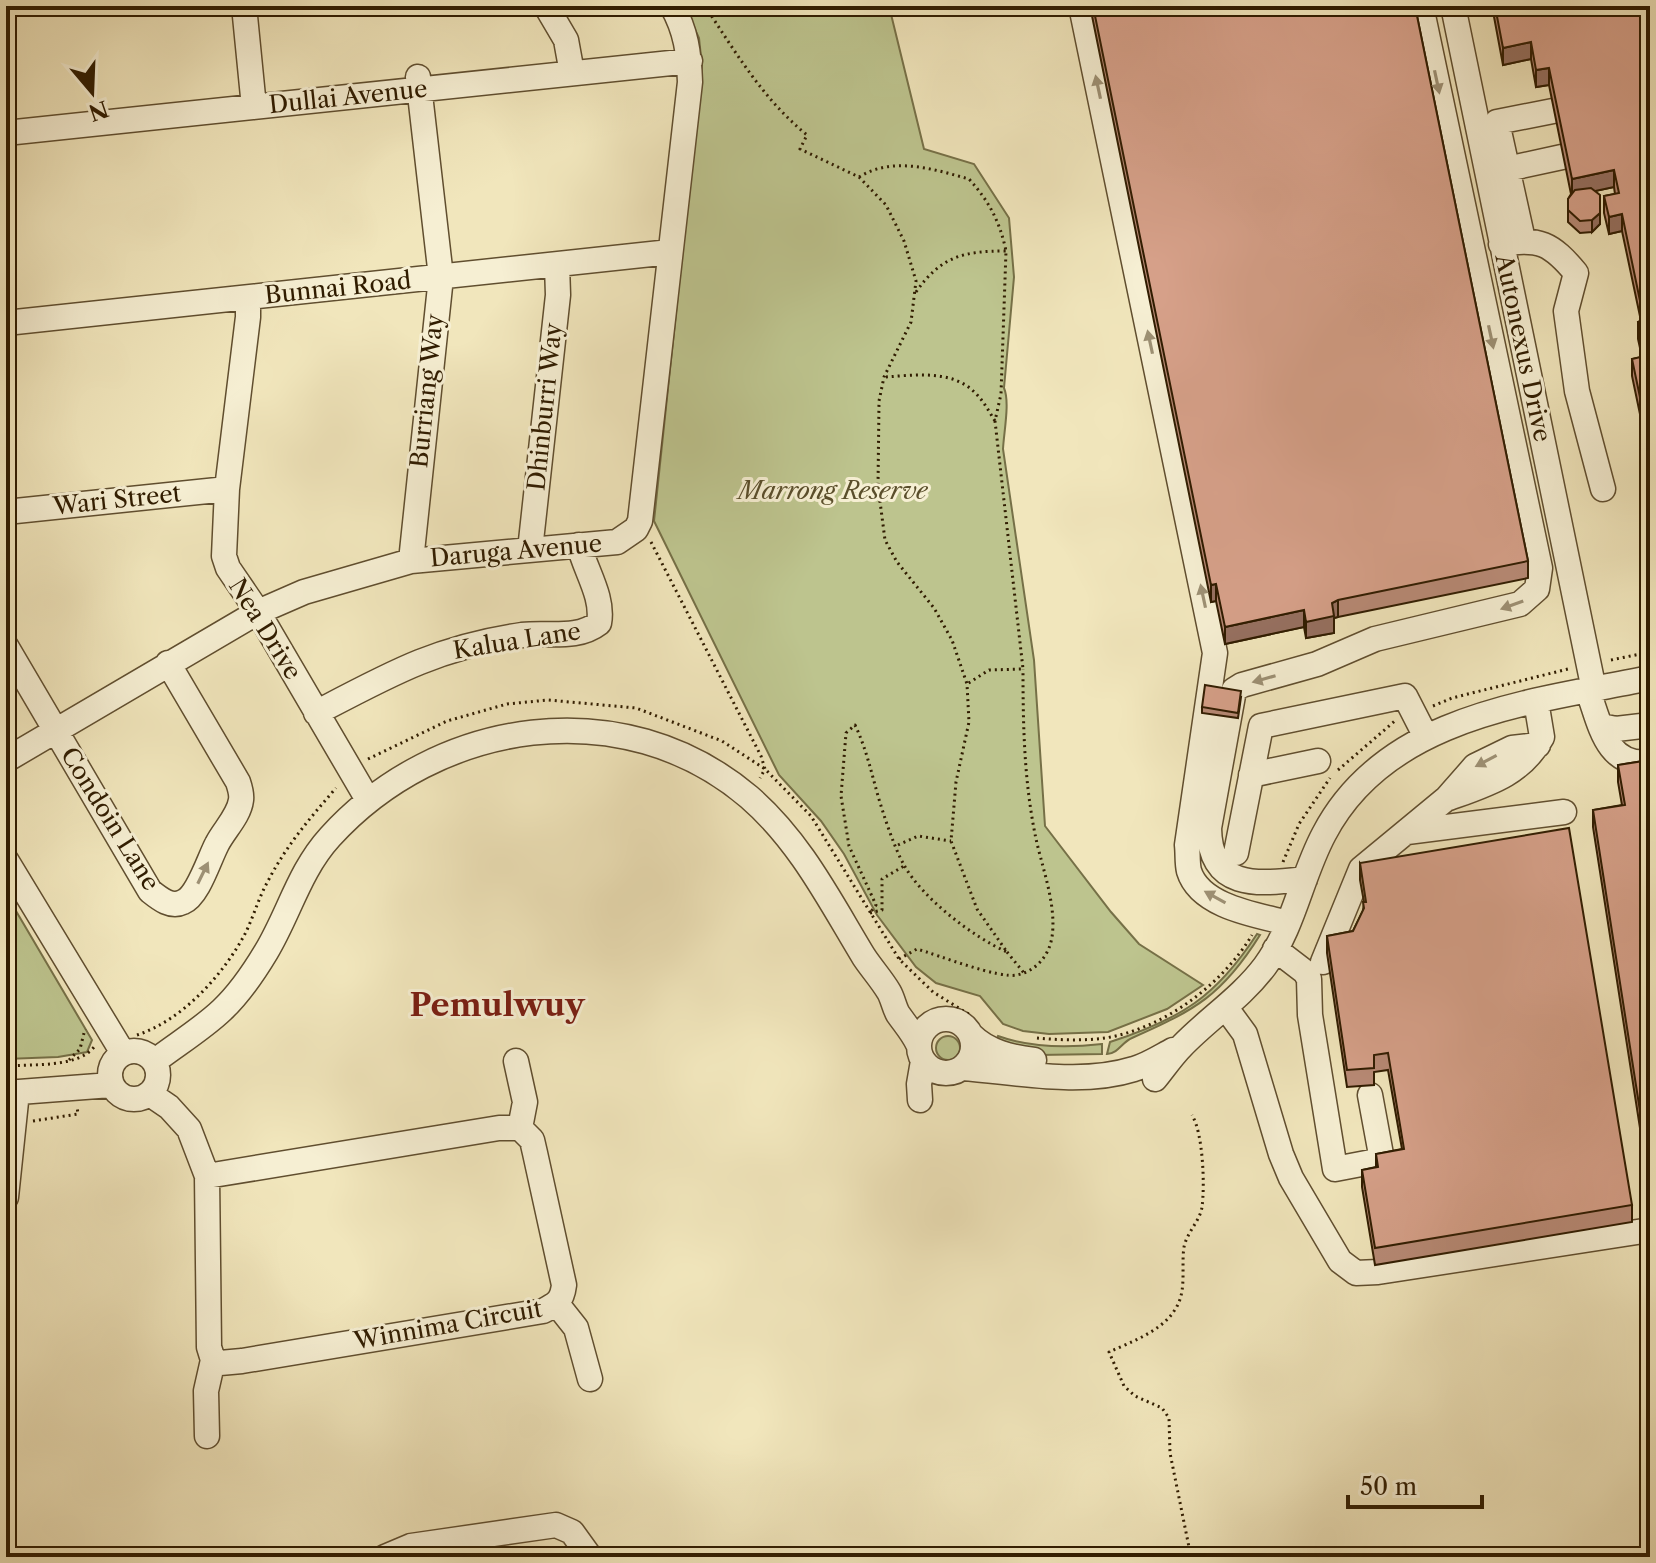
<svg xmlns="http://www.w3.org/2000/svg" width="1656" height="1563" viewBox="0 0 1656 1563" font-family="'Libre Caslon Text',serif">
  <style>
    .green { fill: #bdc48e; stroke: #767047; stroke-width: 2 }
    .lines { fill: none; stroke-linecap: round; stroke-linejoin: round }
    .minor-casing { stroke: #604e2f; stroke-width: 27 }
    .path { stroke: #301c00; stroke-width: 3; stroke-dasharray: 2 4; stroke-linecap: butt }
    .minor { stroke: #f6efd3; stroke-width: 24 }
    .wall { fill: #b88a76; stroke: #301c00; stroke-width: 2 }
    .shaded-wall { fill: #967060; stroke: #301c00; stroke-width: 2 }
    .building { fill: #d6a089; stroke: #301c00; stroke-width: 2 }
    .oneway { fill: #9d9074 }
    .labels { text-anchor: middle; stroke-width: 6; stroke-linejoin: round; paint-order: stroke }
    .street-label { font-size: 24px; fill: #301c00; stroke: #f6efd3 }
    .park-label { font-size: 24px; font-style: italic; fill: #5a4e2b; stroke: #f6efd3 }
    .district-label { font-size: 32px; font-weight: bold; fill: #7a1f14; stroke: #f6efd3 }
  </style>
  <rect width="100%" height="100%" fill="#f1e6bc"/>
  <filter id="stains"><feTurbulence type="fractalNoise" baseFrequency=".0025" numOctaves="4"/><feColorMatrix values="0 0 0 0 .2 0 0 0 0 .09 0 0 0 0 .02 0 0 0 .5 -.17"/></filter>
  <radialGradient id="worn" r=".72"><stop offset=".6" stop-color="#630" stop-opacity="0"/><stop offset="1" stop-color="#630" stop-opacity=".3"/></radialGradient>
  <path class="green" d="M 684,6 L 889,6 L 924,149 L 974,164 L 1009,218 L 1014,277 L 1004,388 C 1010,402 1004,431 1003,449 L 1034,660 L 1045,826 L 1111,912 L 1139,944 L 1203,985 L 1167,1009 L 1108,1032 L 1049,1034 L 1023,1031 L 1003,1024 L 980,996 L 936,983 L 916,967 L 877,915 L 844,854 L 821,821 L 779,775 L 654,521 L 702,66 L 699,38 Z
    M 6,894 L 92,1040 L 87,1052 L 58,1057 L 6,1059 Z
    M 1257,934 L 1260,935 C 1222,996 1195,1010 1132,1038 C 1122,1042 1119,1053 1107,1054 L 1110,1042 C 1181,1019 1216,997 1257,934 Z
    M 998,1036 C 1031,1048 1067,1048 1102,1044 L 1102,1054 L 1038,1055 L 995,1044 Z
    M936 1048a12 12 0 1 1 24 0a12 12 0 1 1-24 0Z"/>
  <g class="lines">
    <defs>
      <path id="minor" d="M 244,6 L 254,107
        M 546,6 L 566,40 L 572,73
        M 1081,6 L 1215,653 L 1187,845 C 1188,853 1187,863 1189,871 C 1200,907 1257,915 1288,923
        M 1453,6 L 1594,690
        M 6,133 L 690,61
        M 1507,169 L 1562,157
        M 1523,240 L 1497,122 L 1553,111
        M 1501,244 C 1539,237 1552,244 1576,273 L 1566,311 L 1577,391 L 1603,489
        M 248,298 L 248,317 L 227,489 L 224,556 L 228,568 L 258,612 L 368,800
        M 6,323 L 670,252
        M 6,512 L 227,489
        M 530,550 L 558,295 L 557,265
        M 411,561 L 441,277 L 418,77
        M 6,646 L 150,891 C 160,899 171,908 183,902 C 198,896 209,859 217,844 C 224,830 239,816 241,800 C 242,794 240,788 238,782 L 168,663
        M 1588,691 C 1600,723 1606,768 1650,762
        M 316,713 C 390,674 438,647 522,635 C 549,632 577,640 599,623 C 604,597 585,570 579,545
        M 1601,726 L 1616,729 L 1650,725
        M 6,760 L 258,612 L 304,592 L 411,561 L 617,542 L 636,529 L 640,521 L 690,82 C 689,53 686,31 672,6
        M 1251,775 L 1318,761
        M 1449,798 C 1488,784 1522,774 1542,737 L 1536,701
        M 1407,832 L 1564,812
        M 1236,853 L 1261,726 L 1405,696 L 1426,737
        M 6,860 L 123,1053
        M 1305,879 C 1259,884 1210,891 1209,828 L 1234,690 L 1242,685 L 1317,664 L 1375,639 L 1520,604 L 1537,589 L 1540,568 L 1421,6
        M 1275,949 L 1305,972 L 1309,979 L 1310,1015 L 1335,1169 L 1382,1160 L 1370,1095
        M 1323,962 L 1361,869 L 1447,798 L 1475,766 L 1512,748 L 1538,745
        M 1226,1008 L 1245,1034 L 1281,1154 L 1291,1178 L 1340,1261 L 1356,1273 L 1378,1272 L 1650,1230
        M919 1046a27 27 0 1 1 54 0a27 27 0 1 1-54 0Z
        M 971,1035 C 988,1052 1011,1057 1034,1060
        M110 1075a24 24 0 1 1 48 0a24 24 0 1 1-48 0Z
        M 155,1061 C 177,1044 202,1029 222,1010 C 239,994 254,972 266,952 C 289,914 299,871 330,837 C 437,719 623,690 749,797 C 800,841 830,901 864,957 C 872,969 882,980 889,992 C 893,999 894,1007 898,1014 C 905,1024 913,1033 918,1044
        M 516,1061 L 525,1102 L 520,1128
        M 962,1068 C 1017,1072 1080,1086 1134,1069 C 1148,1065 1160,1057 1173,1050
        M 1155,1079 C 1164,1068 1172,1056 1182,1046 C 1209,1018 1241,998 1265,966 C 1294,927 1301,877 1324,834 C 1386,715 1533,702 1650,678
        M 6,1093 L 111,1085
        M 150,1094 L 169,1107 L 189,1129 L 207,1176 L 209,1347 L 213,1360
        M 920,1100 L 919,1084 L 923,1061
        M 207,1176 L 499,1128 L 520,1128 L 532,1140 L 535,1153 L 564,1285 C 562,1301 557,1304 543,1311 L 242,1361 L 220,1363 L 213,1360
        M 6,1197 L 17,1092
        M 557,1304 L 576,1328 L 590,1379
        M 207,1436 L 206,1391 L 213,1360
        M 385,1557 L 411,1546 L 556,1525 L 572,1532 L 590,1557"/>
    </defs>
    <use href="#minor" class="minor-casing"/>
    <path class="path" d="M 705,6 C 736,53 763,99 807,135 L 800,149 L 859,177 L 886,205 L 904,241 L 916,281 L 911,322 L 884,377 L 879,401 L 878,486 L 885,540 L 897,562 L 934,608 L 952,640 L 967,684 L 969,722 L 956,782 L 951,841 L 977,909 L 1007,952 C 973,937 922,898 904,865 C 894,847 884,816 878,796 C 871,771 866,748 855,725 L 846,733 L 841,796 L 849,846 L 876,905 L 870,913
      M 859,177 C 893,156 933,169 969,179 C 989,201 1000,222 1006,251 L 1001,394 L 995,421 L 1023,669 L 989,670 L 967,684
      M 916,292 C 941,256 964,251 1006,251
      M 886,377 C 913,375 950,370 972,390 C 982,398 988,410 995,421
      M 651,542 L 761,756 L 765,769 L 760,778
      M 1611,660 L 1650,652
      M 1433,706 L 1452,698 L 1568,669
      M 368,759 L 447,721 L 507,704 L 548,700 L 636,708 L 722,741 L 765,769 L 811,816 L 899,959 L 933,992 L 970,1015
      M 1338,770 L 1396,720
      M 898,845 L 918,836 L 951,841
      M 1283,862 L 1299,824 L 1330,778
      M 870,913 L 882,910 L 882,879 L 904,866
      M 1007,952 L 1024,973
      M 899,959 L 917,949 C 938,955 999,979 1017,975 C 1036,971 1049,956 1052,937 C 1057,904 1041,865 1035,834 C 1024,779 1023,724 1023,669
      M 137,1035 C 183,1020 224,974 246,932 C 254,915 259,897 268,881 C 286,846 310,818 336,788
      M 1037,1038 C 1059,1040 1083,1041 1105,1038 C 1163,1029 1222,985 1252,935
      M 69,1060 L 80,1049 L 85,1029
      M 6,1066 C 33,1064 78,1068 95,1046
      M 33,1121 L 78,1114 L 77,1107
      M 1191,1557 L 1170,1453 L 1169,1418 L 1162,1408 L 1135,1396 L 1124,1386 L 1109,1352 C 1131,1342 1163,1331 1176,1308 C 1187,1290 1181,1267 1184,1247 C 1187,1232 1200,1221 1202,1207 C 1205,1185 1203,1133 1192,1115"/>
    <use href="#minor" class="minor"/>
  </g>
  <path class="wall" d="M 1090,6 L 1415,6 L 1528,561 L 1528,578 L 1338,617 L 1334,618 L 1334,633 L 1306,638 L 1304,627 L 1225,644 L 1216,601 L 1211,602 Z
    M 1492,6 L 1650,6 L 1650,462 L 1632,376 L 1632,359 L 1642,357 L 1638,339 L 1638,322 L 1641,321 L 1622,231 L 1609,234 L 1604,213 L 1604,196 L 1615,194 L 1614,187 L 1595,191 L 1600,224 L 1592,232 L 1580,233 L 1568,222 L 1568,199 L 1571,194 L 1549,85 L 1536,87 L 1531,59 L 1503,65 Z
    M 1241,697 L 1238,718 L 1202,713 L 1202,707 Z
    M 1650,760 L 1650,1192 L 1593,827 L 1593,810 L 1622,805 L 1618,782 L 1618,765 Z
    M 1360,863 L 1632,1205 L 1632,1222 L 1375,1265 L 1362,1187 L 1362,1170 L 1376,1167 L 1376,1154 L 1402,1149 L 1388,1070 L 1374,1072 L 1374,1085 L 1347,1087 L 1327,953 L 1327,936 L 1353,931 L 1363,911 L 1364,902 L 1360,880 Z"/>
  <path class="shaded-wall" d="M 1531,42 L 1531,59 L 1503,65 L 1503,48 Z
    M 1549,68 L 1549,85 L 1536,87 L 1536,70 Z
    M 1614,170 L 1614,187 L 1572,196 L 1572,179 Z
    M 1600,213 L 1600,224 L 1592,232 L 1592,220 Z
    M 1622,214 L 1622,231 L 1609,234 L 1609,217 Z
    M 1216,584 L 1216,601 L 1211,602 L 1211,585 Z
    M 1338,600 L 1338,617 L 1334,618 L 1334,633 L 1306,638 L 1306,622 L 1332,603 Z
    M 1304,610 L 1304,627 L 1225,644 L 1225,627 Z"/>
  <path class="building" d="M 1093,6 L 1415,6 L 1528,561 L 1338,600 L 1332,603 L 1334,616 L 1306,622 L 1304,610 L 1225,627 L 1216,584 L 1211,585 Z
    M 1495,6 L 1650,6 L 1650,445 L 1632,359 L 1645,356 L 1638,322 L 1644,320 L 1622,214 L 1609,217 L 1604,196 L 1619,193 L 1614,170 L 1572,179 L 1549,68 L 1536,70 L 1531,42 L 1503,48 Z
    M 1591,188 L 1600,195 L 1600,213 L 1592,220 L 1580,221 L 1568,210 L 1568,199 L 1575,190 Z
    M 1205,685 L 1241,691 L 1238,713 L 1202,707 Z
    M 1650,760 L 1650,1175 L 1593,810 L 1625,805 L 1618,765 Z
    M 1569,828 L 1632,1205 L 1375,1248 L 1362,1170 L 1378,1167 L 1376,1154 L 1404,1149 L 1388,1053 L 1374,1055 L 1374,1068 L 1347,1070 L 1327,936 L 1353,931 L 1364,908 L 1363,902 L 1366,902 L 1360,863 Z"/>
  <defs><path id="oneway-solid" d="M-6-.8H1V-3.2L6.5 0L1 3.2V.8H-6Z" transform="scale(2)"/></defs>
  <g class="oneway">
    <use href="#oneway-solid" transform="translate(1437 82) rotate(78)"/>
    <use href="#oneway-solid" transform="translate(1098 87) rotate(-102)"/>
    <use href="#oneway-solid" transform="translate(1491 337) rotate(78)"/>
    <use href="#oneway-solid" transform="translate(1150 342) rotate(-102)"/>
    <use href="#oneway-solid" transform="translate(1203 596) rotate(-102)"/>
    <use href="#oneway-solid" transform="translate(1512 605) rotate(160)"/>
    <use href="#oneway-solid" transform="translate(1264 679) rotate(164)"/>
    <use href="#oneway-solid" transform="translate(1486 761) rotate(152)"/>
    <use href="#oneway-solid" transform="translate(203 873) rotate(-64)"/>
    <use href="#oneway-solid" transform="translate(1215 897) rotate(-151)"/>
  </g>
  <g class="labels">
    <g class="street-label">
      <text transform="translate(348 97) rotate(-6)" y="8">Dullai Avenue</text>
      <text transform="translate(338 288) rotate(-6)" y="8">Bunnai Road</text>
      <text transform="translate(1523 348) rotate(78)" y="8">Autonexus Drive</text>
      <text transform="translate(427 391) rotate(-84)" y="8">Burriang Way</text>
      <text transform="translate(545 407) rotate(-84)" y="8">Dhinburri Way</text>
      <text transform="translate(117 500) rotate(-6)" y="8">Wari Street</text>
      <text transform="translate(516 551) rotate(-5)" y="8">Daruga Avenue</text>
      <text transform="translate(265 629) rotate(58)" y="8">Nea Drive</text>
      <text transform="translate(517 641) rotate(-9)" y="8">Kalua Lane</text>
      <text transform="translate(110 819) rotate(58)" y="8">Condoin Lane</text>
      <text transform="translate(448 1325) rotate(-10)" y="8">Winnima Circuit</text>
    </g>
    <g class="park-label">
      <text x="833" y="499">Marrong Reserve</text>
    </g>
    <g class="district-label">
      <text x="497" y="1016">Pemulwuy</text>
    </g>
  </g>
  <rect width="1656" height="1563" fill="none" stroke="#f1e6bc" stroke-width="32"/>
  <rect x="8" y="8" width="1640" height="1547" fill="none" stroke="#301c00" stroke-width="4"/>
  <rect x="16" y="16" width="1624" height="1531" fill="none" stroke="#301c00" stroke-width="2"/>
  <g transform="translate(92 92) rotate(161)" stroke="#f6efd3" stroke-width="6" paint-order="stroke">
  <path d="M0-6L14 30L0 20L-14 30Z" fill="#301c00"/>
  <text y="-12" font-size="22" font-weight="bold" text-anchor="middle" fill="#301c00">N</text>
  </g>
  <path d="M1348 1495v12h134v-12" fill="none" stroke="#301c00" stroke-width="4"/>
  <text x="1360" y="1495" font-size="24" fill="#301c00" stroke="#f6efd3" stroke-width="6" paint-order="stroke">50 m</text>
  <rect width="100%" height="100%" filter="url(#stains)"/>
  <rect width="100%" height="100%" fill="url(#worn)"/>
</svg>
